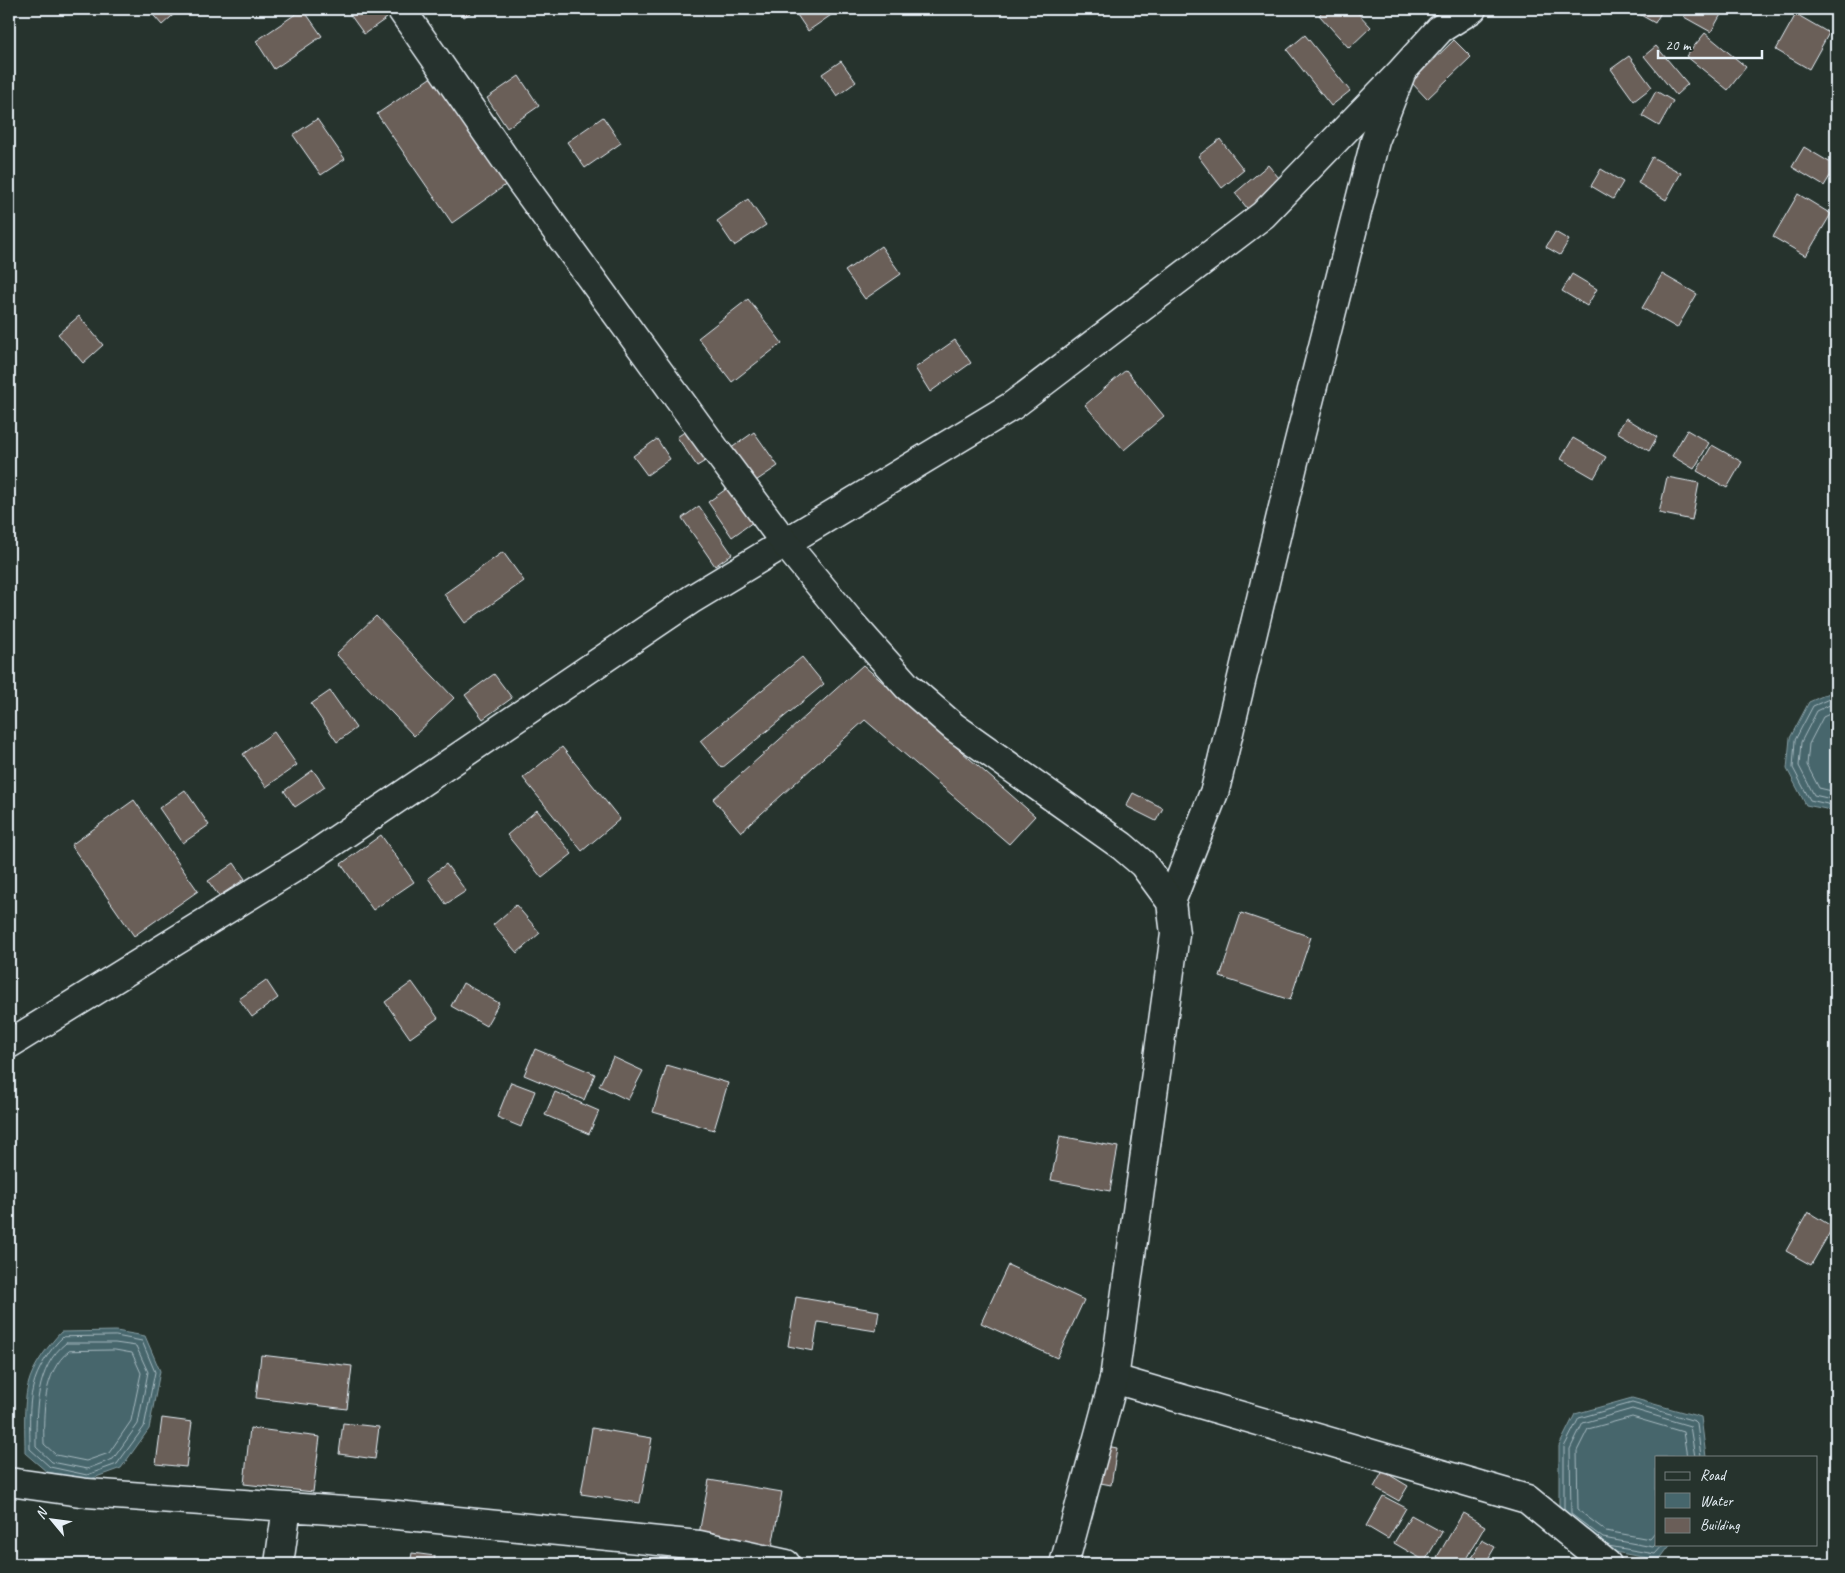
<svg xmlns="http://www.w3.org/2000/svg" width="1845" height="1573" viewBox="0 0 1845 1573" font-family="Caveat,sans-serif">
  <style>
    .water { fill: #46666c; stroke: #879ea4 }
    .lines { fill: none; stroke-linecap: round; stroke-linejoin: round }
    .shore { stroke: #a7b9c0; stroke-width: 1 }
    .building { fill: #6a5e58; stroke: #e8f1f8 }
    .minor-casing { stroke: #e8f1f8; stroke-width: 31 }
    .tertiary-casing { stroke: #e8f1f8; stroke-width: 31 }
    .minor { stroke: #26332d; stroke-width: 28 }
    .tertiary { stroke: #26332d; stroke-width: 28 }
  </style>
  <rect width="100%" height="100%" fill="#26332d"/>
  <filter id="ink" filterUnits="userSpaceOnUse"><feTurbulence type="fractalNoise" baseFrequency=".02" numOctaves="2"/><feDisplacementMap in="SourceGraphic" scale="10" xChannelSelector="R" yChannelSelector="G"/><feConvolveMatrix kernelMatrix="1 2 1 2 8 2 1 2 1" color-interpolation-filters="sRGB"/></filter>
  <g filter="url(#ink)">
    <path class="water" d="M 1836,690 L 1836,811 L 1806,805 L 1787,769 L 1790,738 L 1809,702 Z
      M 116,1331 L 145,1336 L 160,1371 L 149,1429 L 121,1468 L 88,1480 L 47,1472 L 25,1453 C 25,1431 23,1407 28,1385 C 32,1367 48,1346 61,1332 Z
      M 1632,1398 L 1701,1417 L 1706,1457 L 1656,1457 L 1656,1544 L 1671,1544 L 1659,1560 L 1598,1549 L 1559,1519 L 1559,1446 L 1575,1414 Z"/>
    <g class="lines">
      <path class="shore" d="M 1836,696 L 1813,706 L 1795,740 L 1793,768 L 1810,800 L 1836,806
        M 1836,702 L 1817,711 L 1801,742 L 1799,766 L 1814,795 L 1836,800
        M 1836,711 L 1823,717 L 1809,744 L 1807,765 L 1819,788 L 1836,792
        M 116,1336 L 142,1341 L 155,1372 L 144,1427 L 117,1464 L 87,1475 L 50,1467 L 30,1449 C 30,1429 28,1406 33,1387 C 36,1371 51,1347 63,1337 Z
        M 66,1343 L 115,1343 L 136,1346 L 148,1372 L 138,1424 L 113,1459 L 87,1469 L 52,1462 L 36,1447 C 36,1412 35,1367 66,1343 Z
        M 115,1350 L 132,1353 L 141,1373 L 131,1421 L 109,1453 L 86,1461 L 56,1455 L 44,1444 C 43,1414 43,1371 69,1351 Z
        M 1564,1510 L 1564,1447 L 1579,1418 L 1632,1403 L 1695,1421 L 1697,1423 L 1701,1457
        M 1656,1532 L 1650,1539 L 1606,1531 L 1578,1510 L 1577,1451 L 1588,1429 L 1632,1417 L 1683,1432 L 1687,1457
        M 1656,1544 L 1653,1547 L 1603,1538 L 1571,1514 L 1570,1449 L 1583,1423 L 1632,1409 L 1690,1426 L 1695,1457
        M 1608,1546 L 1655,1554 L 1664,1544"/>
    </g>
    <path class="building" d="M 148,9 L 180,9 L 162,25 Z
      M 303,9 L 322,36 L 274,69 L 256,41 Z
      M 346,9 L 381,9 L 387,18 L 364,34 Z
      M 458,9 L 476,9 L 464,17 Z
      M 793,9 L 840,9 L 808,31 Z
      M 1325,9 L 1354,9 L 1371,27 L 1349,48 L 1319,15 Z
      M 1630,9 L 1663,9 L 1655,23 Z
      M 1688,9 L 1719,9 L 1723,11 L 1711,32 L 1684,17 Z
      M 1796,14 L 1829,33 L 1809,69 L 1776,50 Z
      M 1705,33 L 1746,67 L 1728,90 L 1686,56 Z
      M 1305,35 L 1350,91 L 1331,106 L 1287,50 Z
      M 1454,40 L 1471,57 L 1427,99 L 1411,82 Z
      M 1656,46 L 1688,84 L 1676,95 L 1644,56 Z
      M 1629,56 L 1652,87 L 1634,101 L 1611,69 Z
      M 841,61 L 856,82 L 837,96 L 822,74 Z
      M 433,76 L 507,184 L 452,223 L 377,114 Z
      M 519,76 L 539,106 L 507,128 L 487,98 Z
      M 1656,91 L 1673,101 L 1659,126 L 1642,116 Z
      M 603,117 L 621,143 L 585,168 L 567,142 Z
      M 317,119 L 345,159 L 321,175 L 293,135 Z
      M 1220,139 L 1244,170 L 1222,188 L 1198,156 Z
      M 1804,147 L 1836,166 L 1824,186 L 1792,167 Z
      M 1652,157 L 1681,173 L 1666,200 L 1638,183 Z
      M 1268,165 L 1285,185 L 1251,213 L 1235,193 Z
      M 1601,169 L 1623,182 L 1613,199 L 1591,186 Z
      M 1798,194 L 1831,214 L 1806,256 L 1773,237 Z
      M 748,199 L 766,225 L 734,246 L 717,221 Z
      M 1555,232 L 1569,240 L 1560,255 L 1546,247 Z
      M 881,246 L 901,274 L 865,299 L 845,271 Z
      M 1572,274 L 1597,289 L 1587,306 L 1562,291 Z
      M 1662,274 L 1697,294 L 1677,328 L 1642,308 Z
      M 748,299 L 782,343 L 732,382 L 698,338 Z
      M 79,316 L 103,345 L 83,363 L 58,334 Z
      M 955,340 L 971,363 L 930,392 L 915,368 Z
      M 1126,370 L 1164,416 L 1124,450 L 1085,405 Z
      M 1626,418 L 1657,437 L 1649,451 L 1617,432 Z
      M 692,427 L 712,457 L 697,466 L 677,437 Z
      M 1687,430 L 1709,443 L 1694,469 L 1672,456 Z
      M 754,432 L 778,466 L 750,485 L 727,451 Z
      M 1573,438 L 1606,457 L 1594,478 L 1561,459 Z
      M 657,439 L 670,459 L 647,475 L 633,456 Z
      M 1712,445 L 1742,462 L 1727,488 L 1697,471 Z
      M 1667,477 L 1699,483 L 1692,520 L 1659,513 Z
      M 729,487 L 753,522 L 732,537 L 708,502 Z
      M 699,506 L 732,554 L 715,566 L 682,518 Z
      M 503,552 L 524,581 L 465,623 L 444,594 Z
      M 376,616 L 454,698 L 414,736 L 336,654 Z
      M 802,657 L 824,684 L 722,768 L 700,741 Z
      M 863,665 L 1035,816 L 1009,844 L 865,720 L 741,832 L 713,799 Z
      M 494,674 L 512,698 L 483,719 L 465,695 Z
      M 330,691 L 356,728 L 337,742 L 311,704 Z
      M 274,732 L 297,765 L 266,787 L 243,754 Z
      M 562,747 L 620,819 L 582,851 L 523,778 Z
      M 313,770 L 325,787 L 295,807 L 284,791 Z
      M 185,790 L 209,825 L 183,843 L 159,808 Z
      M 1133,793 L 1163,808 L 1156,821 L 1126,806 Z
      M 134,800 L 198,891 L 134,936 L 71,845 Z
      M 537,810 L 572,854 L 542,878 L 507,835 Z
      M 381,835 L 414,882 L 373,910 L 341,864 Z
      M 234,863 L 245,879 L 219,896 L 208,881 Z
      M 446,864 L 466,891 L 446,904 L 428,878 Z
      M 516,905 L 540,933 L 517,953 L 493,925 Z
      M 1241,913 L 1311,937 L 1290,1000 L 1220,977 Z
      M 266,980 L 278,998 L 252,1017 L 239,999 Z
      M 412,982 L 438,1018 L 410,1038 L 385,1002 Z
      M 463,983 L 499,1003 L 486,1026 L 451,1006 Z
      M 535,1049 L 595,1074 L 584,1100 L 524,1075 Z
      M 613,1057 L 643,1071 L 628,1100 L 599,1086 Z
      M 667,1065 L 728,1083 L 714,1130 L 653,1112 Z
      M 511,1082 L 535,1091 L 521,1127 L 497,1117 Z
      M 555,1092 L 599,1111 L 589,1134 L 545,1115 Z
      M 1060,1136 L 1118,1147 L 1110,1191 L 1051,1180 Z
      M 1808,1212 L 1833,1227 L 1811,1265 L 1786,1251 Z
      M 1008,1265 L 1084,1300 L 1057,1358 L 981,1323 Z
      M 796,1297 L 879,1311 L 876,1331 L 818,1322 L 813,1351 L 788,1346 Z
      M 261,1355 L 352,1366 L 347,1409 L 256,1398 Z
      M 162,1418 L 192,1422 L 186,1467 L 156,1464 Z
      M 343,1423 L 379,1427 L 375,1459 L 339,1454 Z
      M 250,1428 L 320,1437 L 313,1492 L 244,1484 Z
      M 592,1428 L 652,1438 L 640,1503 L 581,1494 Z
      M 1096,1444 L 1117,1448 L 1111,1485 L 1090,1481 Z
      M 1383,1471 L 1408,1486 L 1399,1501 L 1374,1487 Z
      M 709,1480 L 782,1492 L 772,1547 L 699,1534 Z
      M 1383,1496 L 1406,1508 L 1388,1539 L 1366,1526 Z
      M 1463,1513 L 1485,1526 L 1463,1564 L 1450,1564 L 1437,1557 Z
      M 1411,1515 L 1442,1532 L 1425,1561 L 1394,1543 Z
      M 1482,1540 L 1495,1547 L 1485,1564 L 1468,1564 Z
      M 412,1553 L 435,1556 L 434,1564 L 410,1564 Z
      M 1527,1557 L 1560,1563 L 1560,1564 L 1525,1564 Z"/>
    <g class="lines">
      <defs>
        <path id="minor" d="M 1171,902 L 1215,790 L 1297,449 L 1375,141 L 1402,71 L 1440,29 L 1472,9
          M 9,1044 L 305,861 L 692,599 L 1012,406 L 1263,215 L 1402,71
          M 1114,1379 L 1527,1499 L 1607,1564
          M 9,1482 L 87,1493 L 387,1514 L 699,1545 L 786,1564
          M 279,1564 L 287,1507"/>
        <path id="tertiary" d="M 401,9 L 521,182 L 718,453 L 785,543 L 851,623 L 907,686 L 954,727 L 1122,846 L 1143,864 L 1171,902 L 1175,934 L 1172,956 L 1114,1379 L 1064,1564"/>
      </defs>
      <use href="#minor" class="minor-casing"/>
      <use href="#tertiary" class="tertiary-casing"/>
      <use href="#minor" class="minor"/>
      <use href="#tertiary" class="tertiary"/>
    </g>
  </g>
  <rect width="1845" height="1573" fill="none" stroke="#26332d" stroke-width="30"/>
  <rect x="15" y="15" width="1815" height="1543" fill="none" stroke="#e8f1f8" stroke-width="2" filter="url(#ink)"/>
  <rect x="1655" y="1456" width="162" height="90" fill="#26332d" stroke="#747f7e"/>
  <rect x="1665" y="1472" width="25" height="8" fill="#26332d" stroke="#747f7e"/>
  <text x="1700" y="1480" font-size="15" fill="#e8f1f8">Road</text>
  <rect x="1665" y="1493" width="25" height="15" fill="#46666c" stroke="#747f7e"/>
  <text x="1700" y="1506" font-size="15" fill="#e8f1f8">Water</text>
  <rect x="1665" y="1518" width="25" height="15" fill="#6a5e58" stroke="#747f7e"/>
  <text x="1700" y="1530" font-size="15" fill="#e8f1f8">Building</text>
  <g transform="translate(52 1520) rotate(299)" stroke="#26332d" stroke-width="4" paint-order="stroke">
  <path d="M0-4L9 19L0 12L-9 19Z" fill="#e8f1f8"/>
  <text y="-8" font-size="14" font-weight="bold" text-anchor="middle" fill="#e8f1f8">N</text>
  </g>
  <path d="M1658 50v8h104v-8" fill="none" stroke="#e8f1f8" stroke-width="2.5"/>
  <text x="1665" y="50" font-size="15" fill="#e8f1f8" stroke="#26332d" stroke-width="4" paint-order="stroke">20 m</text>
</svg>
